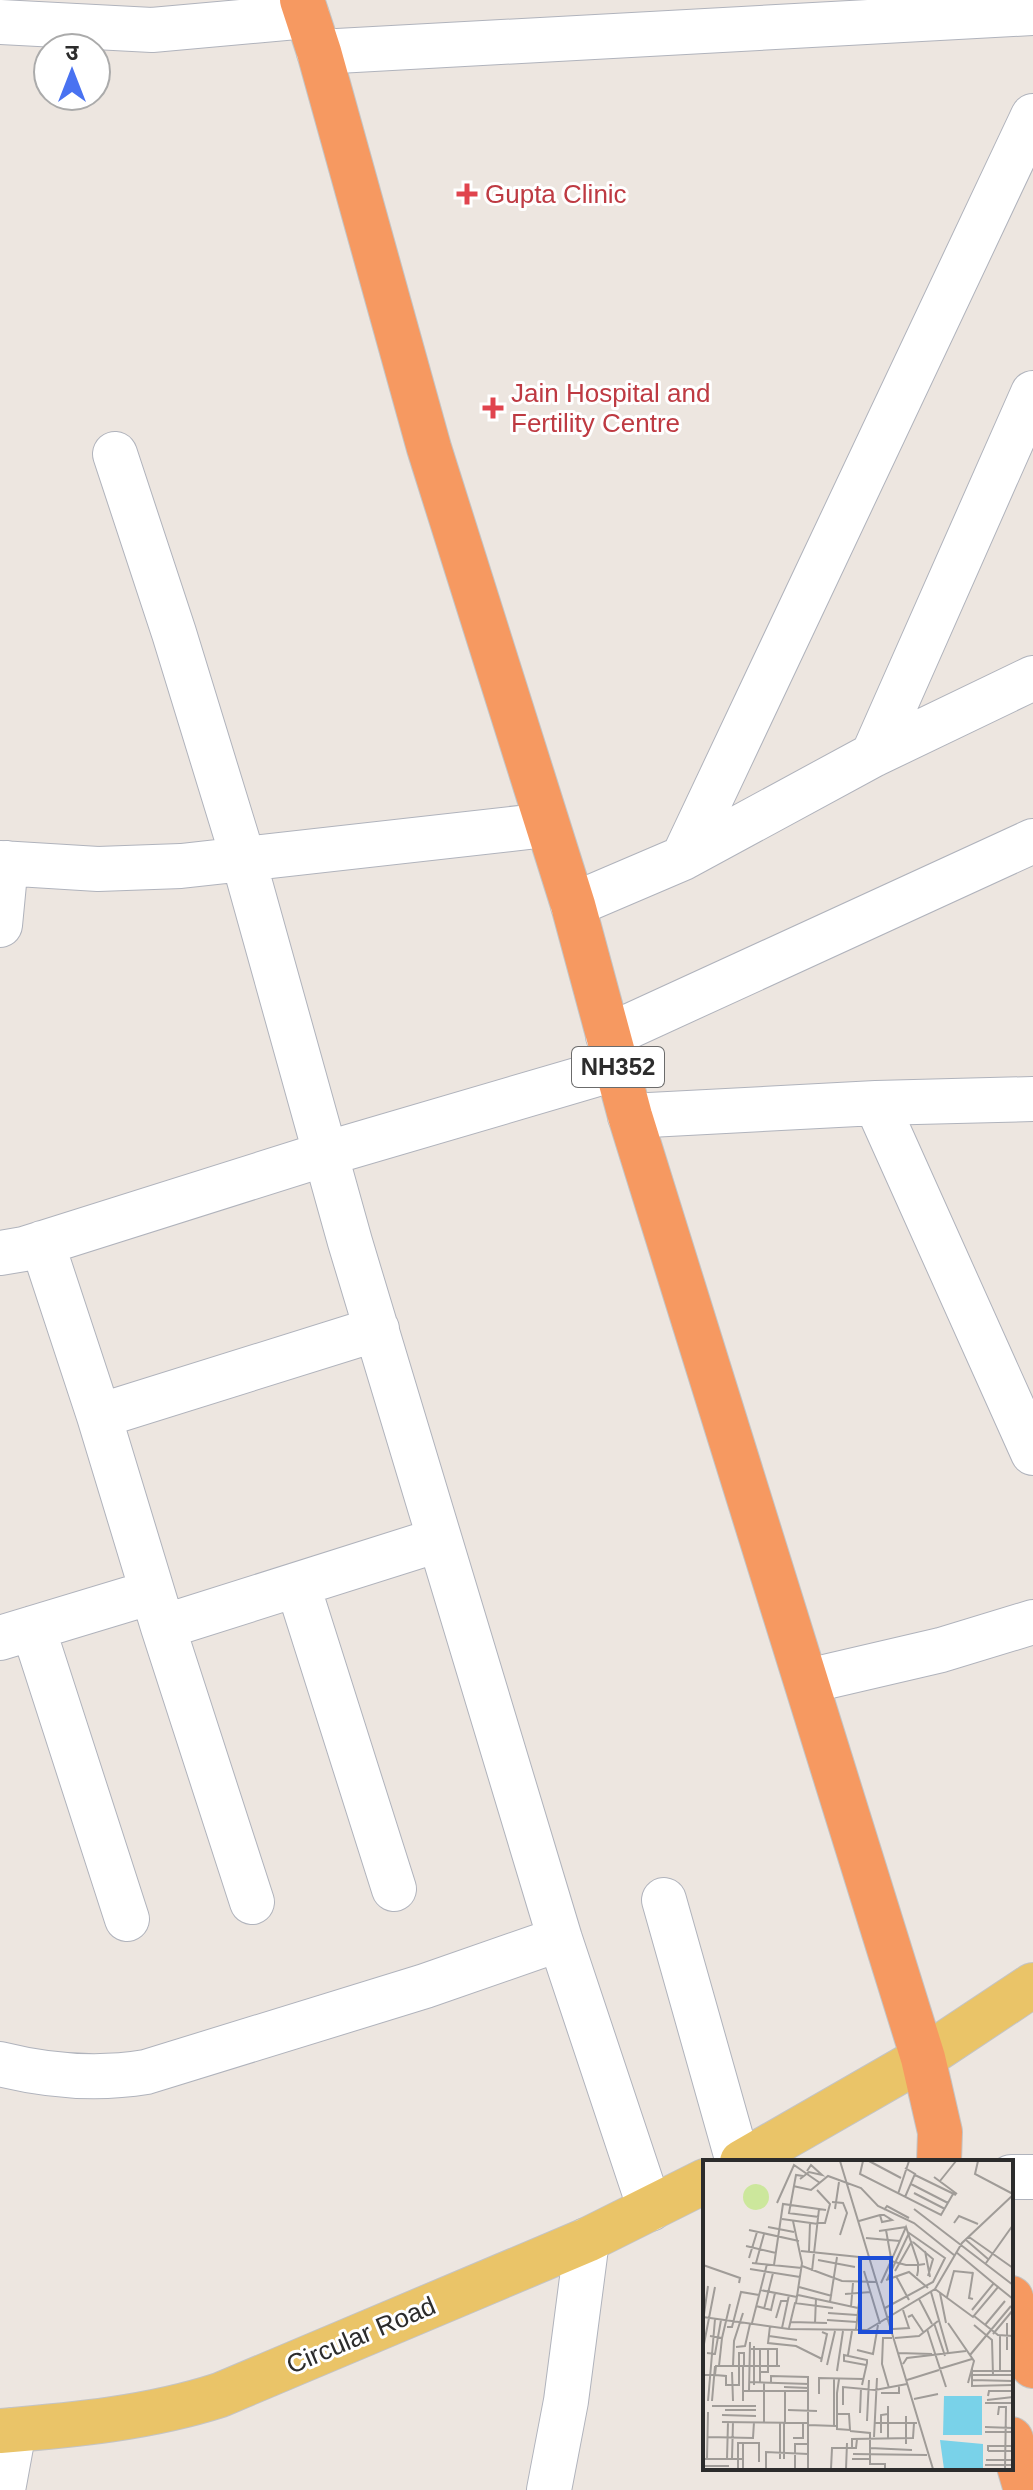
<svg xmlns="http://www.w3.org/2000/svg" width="1033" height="2490" viewBox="0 0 1033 2490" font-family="Arial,'Noto Sans Devanagari',sans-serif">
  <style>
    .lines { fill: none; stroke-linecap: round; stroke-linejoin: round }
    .minor-casing { stroke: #b0b3bc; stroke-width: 46 }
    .major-casing { stroke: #c4c4c4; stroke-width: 46 }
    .highway-casing { stroke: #c4c4c4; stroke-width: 46 }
    .minor { stroke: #fff; stroke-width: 44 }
    .major { stroke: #eac468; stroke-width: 44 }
    .highway { stroke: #f69961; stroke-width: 44 }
    .health-dot { fill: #e0444e; stroke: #fff; stroke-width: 3 }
    .labels { text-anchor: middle; stroke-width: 6; stroke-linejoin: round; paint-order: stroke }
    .shield { fill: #fff; stroke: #6b6b6b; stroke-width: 2 }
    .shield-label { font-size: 24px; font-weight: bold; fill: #2c2c2c }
    .health-label { font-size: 26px; fill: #be3a42; stroke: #fff; text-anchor: start }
    .street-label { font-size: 26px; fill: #2c2c2c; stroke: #fff }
    .inset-road { fill: none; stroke: #a09c98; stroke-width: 2 }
    .view { fill: #1d4ed8; fill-opacity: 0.15; stroke: #1d4ed8; stroke-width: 4 }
    .inset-edge { fill: none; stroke: #2c2c2c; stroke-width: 4 }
  </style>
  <rect width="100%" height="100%" fill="#ede6e0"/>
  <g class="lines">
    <defs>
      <path id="minor" d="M 0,22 L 152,30 L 307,16
        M 319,52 L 1033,13
        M 115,454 L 174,633 L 243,858 L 350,1242 L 560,1939 L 650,2209
        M 873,755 L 1033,393
        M 683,858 L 1033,116
        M 0,863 L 98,869 L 181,866 L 546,825
        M 573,905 L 683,858 L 873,755 L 1033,678
        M 0,925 L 6,863
        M 608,1036 L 1033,841
        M 876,1103 L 1033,1453
        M 630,1116 L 876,1103 L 1033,1099
        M 42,1243 L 99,1416 L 163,1627 L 252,1902
        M 0,1253 L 24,1249 L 325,1154 L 618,1068
        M 99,1416 L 377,1329
        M 298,1586 L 394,1889
        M 163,1627 L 438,1540
        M 33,1628 L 127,1919
        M 0,1638 L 152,1592
        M 808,1681 L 941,1650 L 1033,1622
        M 664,1900 L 738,2162
        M 0,2064 C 48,2076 97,2080 146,2072 L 425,1986 L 560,1939
        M 1011,2177 L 1033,2177
        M 3,2490 L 14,2430
        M 549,2490 L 566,2401 L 587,2240"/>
      <path id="major" d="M 742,2162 L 923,2058 L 1033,1985
        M 0,2431 C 74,2425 149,2418 220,2395 L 587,2240 L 705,2181"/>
      <path id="highway" d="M 302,0 L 319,52 L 429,448 L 573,905 L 630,1116 L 923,2058 L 940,2132 L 939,2162
        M 1011,2298 L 1033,2366
        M 1011,2439 L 1026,2490"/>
    </defs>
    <use href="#minor" class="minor-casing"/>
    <use href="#major" class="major-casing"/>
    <use href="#highway" class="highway-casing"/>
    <use href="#minor" class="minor"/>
    <use href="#major" class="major"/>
    <use href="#highway" class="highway"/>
  </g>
  <g class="health-dot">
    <path d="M463 182h8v8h8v8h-8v8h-8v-8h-8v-8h8z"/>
    <path d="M489 396h8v8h8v8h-8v8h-8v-8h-8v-8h8z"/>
  </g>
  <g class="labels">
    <rect class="shield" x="572" y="1047" width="92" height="40" rx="6"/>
    <g class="shield-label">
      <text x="618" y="1075">NH352</text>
    </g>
    <g class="health-label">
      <text x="485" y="203">Gupta Clinic</text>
      <text x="511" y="402">Jain Hospital and<tspan x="511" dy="30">Fertility Centre</tspan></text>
    </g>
    <g class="street-label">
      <text transform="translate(361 2335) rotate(-23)" y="9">Circular Road</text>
    </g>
  </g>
  <g transform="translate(703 2160)">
    <rect width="310" height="310" fill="#ede6e0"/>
    <path d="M40 37a13 13 0 1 1 26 0a13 13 0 1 1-26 0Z" fill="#cce79c"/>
    <path d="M 241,236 L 279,236 L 279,275 L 240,275 ZM 237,280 L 280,284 L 280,309 L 241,309 Z" fill="#79d2e9"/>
    <path class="inset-road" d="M 137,1 L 230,309M 160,1 L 157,14 L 238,55 L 250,34M 166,1 L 198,18M 275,1 L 272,14 L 310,34M 212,15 L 253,35M 231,17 L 254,34M 97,19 L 106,12 L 119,15 L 108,5 L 104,11M 237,21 L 253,1M 208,24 L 245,43M 90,26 L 108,30 L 125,16 L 158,28 L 175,46 L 211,63 L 251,95M 114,30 L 127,44 L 122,63 L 115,63M 211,33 L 242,49M 195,34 L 206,1M 202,37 L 212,14 L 202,8M 129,42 L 140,43 L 144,53 L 137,75M 74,43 L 91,5 L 117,23M 132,49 L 136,22M 211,49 L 310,125M 181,50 L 184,46 L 206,58M 85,53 L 116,57M 86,53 L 93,15 L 100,16M 79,59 L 115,64M 90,61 L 99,103 L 93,143M 156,61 L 177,55 L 181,55 L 189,60 L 179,62 L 177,55M 251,63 L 256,56 L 275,64M 65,67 L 91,72M 46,70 L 96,81M 183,70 L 188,98M 176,71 L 203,67M 266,77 L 310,108M 163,78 L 197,81M 263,80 L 285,99M 210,82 L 230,99 L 225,116M 43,86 L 73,93M 98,91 L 166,98M 106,91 L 107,63M 222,91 L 227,117M 253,92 L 295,127M 46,98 L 54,72M 115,100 L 152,107M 49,103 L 99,108M 53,103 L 61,74M 283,103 L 310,65M 0,105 L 37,118 L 36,123M 71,105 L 80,44 L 123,50M 99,106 L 139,121 L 174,122M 47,109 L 97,117M 109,111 L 116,49M 161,111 L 177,164M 192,111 L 209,81M 270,112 L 266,138 L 270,139M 193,116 L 206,140M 214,116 L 215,111 L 215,103 L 203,67 L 188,101 L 203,105 L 215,105 L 222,104M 183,120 L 206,112 L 225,128M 178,123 L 188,101M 96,127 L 129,136M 232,129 L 270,157 L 295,127 L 310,139M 57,130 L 94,137M 228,132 L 245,192M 237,133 L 243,163M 142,134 L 168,132M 95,135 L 155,148M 244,137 L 251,111 L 270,113M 216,139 L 229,164M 127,142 L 134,97M 53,146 L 68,150 L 72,133M 148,147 L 150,123M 182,148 L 230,122 L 242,98 L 206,73 L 184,120M 61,149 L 70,113M 269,150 L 291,123M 125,153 L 154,155M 271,156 L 295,175 L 310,176M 0,157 L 86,169 L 164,170 L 232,129 L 259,83 L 310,35M 205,157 L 209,155 L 221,173M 73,158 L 78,141 L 85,141M 124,160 L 154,162M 0,161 L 5,126M 88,162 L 124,163M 49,163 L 64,104M 112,163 L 113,138M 231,163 L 242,196M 245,163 L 271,201 L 265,223M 271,165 L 289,180 L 290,215M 282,165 L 302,141M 67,166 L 65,183 L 93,186 L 119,199M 24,167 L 29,167 L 38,132 L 56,135M 79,168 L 86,135M 86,168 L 92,143 L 130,148M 190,169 L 206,168 L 200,150M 224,169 L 243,227M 153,170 L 158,124M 290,174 L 310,150M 7,176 L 19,178 L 27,144M 66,176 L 94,180M 297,176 L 297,211M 192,178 L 216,176 L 235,161M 33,187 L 42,186 L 47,164M 0,189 L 12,127M 48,189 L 74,189 L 74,206M 154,190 L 170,194 L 175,165M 304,190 L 304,163M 4,193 L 12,194 L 18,160M 195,193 L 229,194M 145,195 L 149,171M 267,195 L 308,146M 118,202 L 124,174 L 119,172M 200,204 L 204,198 L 263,191M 124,205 L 132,171M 16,206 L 19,178M 30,206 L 31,181 L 40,153M 36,206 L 36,193 L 41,193 L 41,206M 269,208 L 269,226 L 310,225M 236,209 L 269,199M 134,211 L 140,171M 269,211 L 310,211M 29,212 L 30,241M 57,212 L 65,212 L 65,189M 0,215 L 12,215 L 13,206 L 77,206M 12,215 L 23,216 L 23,225 L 36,225 L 36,206M 269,215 L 310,215M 131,218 L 131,266M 204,220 L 236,210M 269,220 L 310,221M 46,222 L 106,224M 57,223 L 57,189M 68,223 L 68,216 L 105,217 L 105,309M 51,225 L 51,186M 159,225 L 164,203 L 164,200 L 141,195 L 141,201 L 163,205M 81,227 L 106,228M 186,228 L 179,204 L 180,178 L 189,178M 40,231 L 106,231M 46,231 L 47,182M 178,233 L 196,233 L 196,225M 116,234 L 116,218 L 160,219M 285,236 L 286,231 L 310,231M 211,239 L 235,234M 284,240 L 310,237M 5,241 L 12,159M 9,241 L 12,206M 40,241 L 40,206M 282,243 L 310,243M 140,245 L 140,227 L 172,230 L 204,224M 9,246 L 53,246M 22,250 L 53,250M 85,250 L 114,251M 157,253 L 158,228M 134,254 L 146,254 L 147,270 L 134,269 L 134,233 L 136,219M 19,255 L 53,256M 295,255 L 296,247 L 303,247 L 302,309M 164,261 L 166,220M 19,262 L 105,263M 61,262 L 61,223M 82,263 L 82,231M 171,263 L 214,263M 105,265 L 133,266M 282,267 L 310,268M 147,271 L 167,273 L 167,299 L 149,299M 282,272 L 310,272M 178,273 L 178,255 L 185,254M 4,277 L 50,278 L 51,262M 171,277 L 174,218M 90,278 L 100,278 L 100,263M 185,278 L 185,246M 203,284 L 203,256M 149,288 L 149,279 L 210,278 L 211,263M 167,288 L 209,290M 285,291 L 285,286 L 310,286M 285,291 L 310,291M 150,294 L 224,295M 0,299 L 40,299M 4,299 L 5,252M 24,299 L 25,262M 29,299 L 30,262M 77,299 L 77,263M 81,299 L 81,263M 167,299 L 167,304 L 182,304 L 182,309M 283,300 L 310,300M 282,305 L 310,305M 0,306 L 26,306M 35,309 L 35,283 L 56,283 L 56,302M 40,309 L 40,283M 63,309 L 63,292 L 105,294M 92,309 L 92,284 L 105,284M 128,309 L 129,288 L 153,288 L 154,279M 143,309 L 144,283"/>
    <path class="view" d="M 157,98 L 188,98 L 188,172 L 157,172 Z"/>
    <rect width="310" height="310" class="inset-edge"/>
  </g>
  <g transform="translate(72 72)"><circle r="38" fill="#ffffff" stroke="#ababab" stroke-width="2"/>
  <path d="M0-6L14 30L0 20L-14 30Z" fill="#4972f1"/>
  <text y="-12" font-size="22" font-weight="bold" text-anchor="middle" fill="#2c2c2c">उ</text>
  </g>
</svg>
